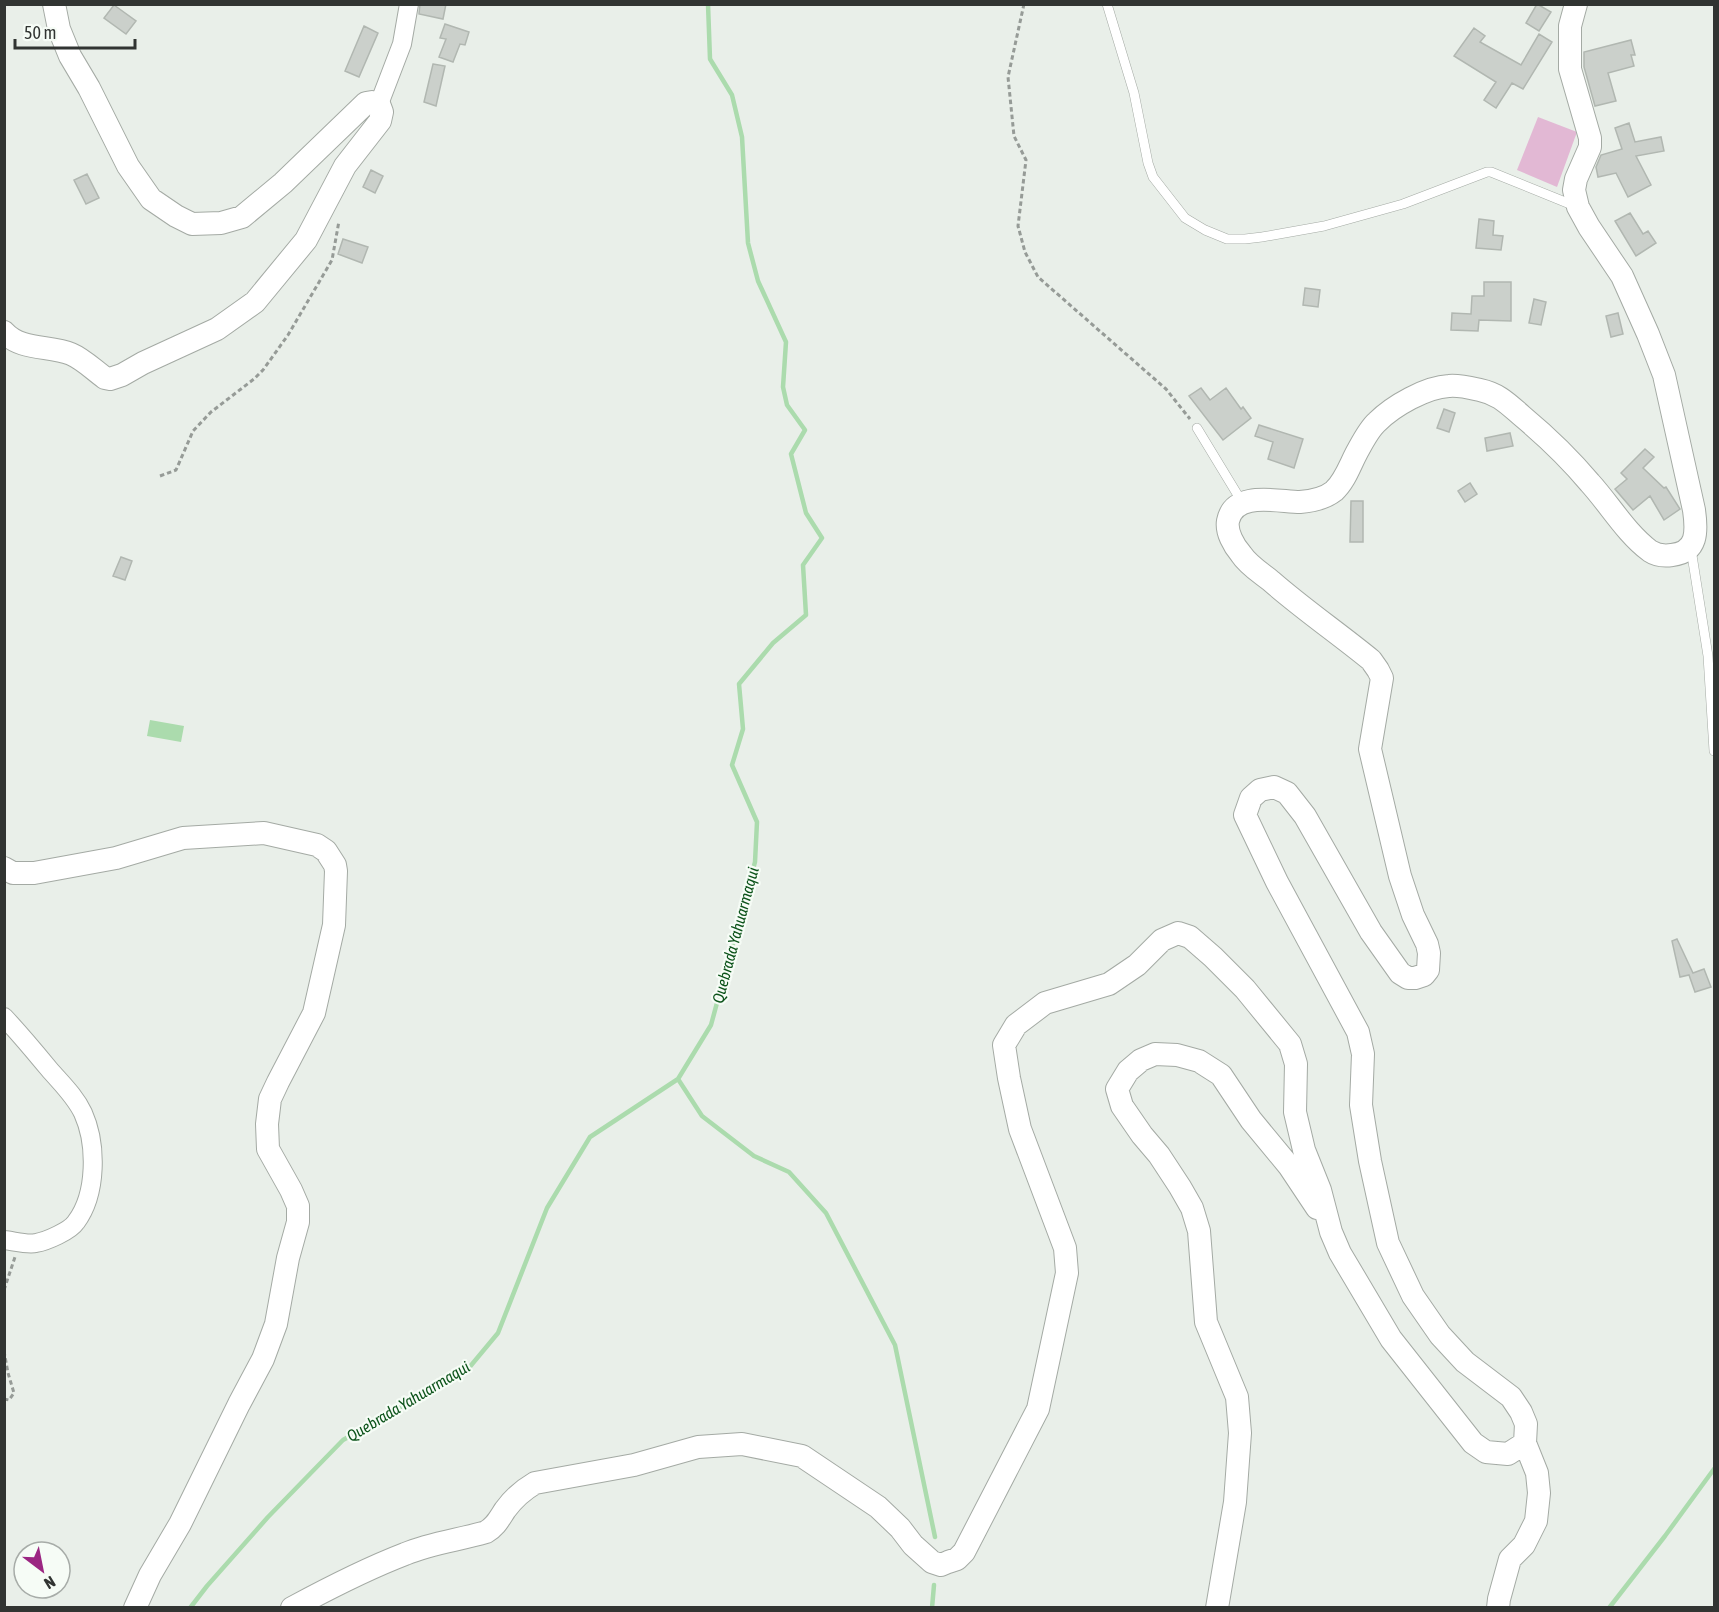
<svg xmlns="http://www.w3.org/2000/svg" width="1719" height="1612" viewBox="0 0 1719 1612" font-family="'Asap Condensed',sans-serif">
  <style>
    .green { fill: #e2b8d4 }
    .water { fill: #abdbad }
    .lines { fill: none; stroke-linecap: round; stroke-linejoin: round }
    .stream { stroke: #abdbad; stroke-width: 4.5 }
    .building { fill: #cbd0cb; stroke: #b1b7b1; stroke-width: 1.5 }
    .service-casing { stroke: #a4aaa4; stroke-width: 10 }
    .minor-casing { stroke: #a4aaa4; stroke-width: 20 }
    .tertiary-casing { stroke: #a4aaa4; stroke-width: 24 }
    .path { stroke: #969b97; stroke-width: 3; stroke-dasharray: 4.5 3; stroke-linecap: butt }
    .service { stroke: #fff; stroke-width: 9 }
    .minor { stroke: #fff; stroke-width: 18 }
    .tertiary { stroke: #fff; stroke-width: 22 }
    .labels { text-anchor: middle; stroke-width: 4.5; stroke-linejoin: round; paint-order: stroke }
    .water-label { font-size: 16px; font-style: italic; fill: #0c531a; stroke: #f6fcf6 }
  </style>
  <rect width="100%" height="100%" fill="#e9efe9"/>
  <path class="green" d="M 1538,117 L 1577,132 L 1557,187 L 1517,170 Z"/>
  <path class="water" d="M 150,720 L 184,726 L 181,742 L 147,736 Z"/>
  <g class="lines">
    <path class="stream" d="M 678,1079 L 702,1116 L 754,1156 L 789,1172 L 826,1213 L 895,1345 L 935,1537
      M 190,1608 L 207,1586 L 268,1517 L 343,1440 L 468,1369 L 498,1333 L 547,1208 L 590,1137 L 678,1079 L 711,1025 L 755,862 L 757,822 L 732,765 L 743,729 L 739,684 L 773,643 L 806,615 L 803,565 L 822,538 L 806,513 L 791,454 L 805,430 L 787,405 L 783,387 L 786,342 L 758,281 L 748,243 L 742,137 L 732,95 L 710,59 L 708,4
      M 932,1608 L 934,1585
      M 1609,1608 L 1665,1536 L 1714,1469"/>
  </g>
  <path class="building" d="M 420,4 L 446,4 L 443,19 L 419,14 Z
    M 1537,4 L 1551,12 L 1539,31 L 1526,23 Z
    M 114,5 L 136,21 L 126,34 L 104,18 Z
    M 445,24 L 469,32 L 465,45 L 460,44 L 453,62 L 439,57 L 446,39 L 440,38 Z
    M 364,26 L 378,33 L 359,77 L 345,71 Z
    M 1474,28 L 1485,36 L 1480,42 L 1521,65 L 1539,34 L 1552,42 L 1523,89 L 1512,83 L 1496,108 L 1484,100 L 1496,82 L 1454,56 Z
    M 1631,40 L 1635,55 L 1631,55 L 1634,66 L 1608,73 L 1616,101 L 1595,106 L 1584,67 L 1584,52 Z
    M 433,64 L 445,66 L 436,106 L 424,102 Z
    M 1629,123 L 1635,142 L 1661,137 L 1664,151 L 1636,156 L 1651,185 L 1628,197 L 1616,173 L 1598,177 L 1596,167 L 1601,155 L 1622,149 L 1615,128 Z
    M 371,170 L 383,176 L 375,193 L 363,187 Z
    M 87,174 L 99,198 L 86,204 L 74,180 Z
    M 1630,213 L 1643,234 L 1648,231 L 1656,243 L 1636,256 L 1615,221 Z
    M 1479,219 L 1494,221 L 1493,235 L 1503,236 L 1501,250 L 1476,248 Z
    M 343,239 L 368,247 L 362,263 L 338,254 Z
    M 1484,282 L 1511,282 L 1511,321 L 1479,320 L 1478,331 L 1451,330 L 1452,313 L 1471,314 L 1472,296 L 1484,296 Z
    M 1305,288 L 1320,290 L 1318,307 L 1303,305 Z
    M 1534,299 L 1546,302 L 1541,325 L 1529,323 Z
    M 1618,313 L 1623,334 L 1611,337 L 1606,316 Z
    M 1201,388 L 1210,400 L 1226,388 L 1241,409 L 1243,407 L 1251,418 L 1223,440 L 1189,396 Z
    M 1444,409 L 1455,413 L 1449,432 L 1437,428 Z
    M 1259,425 L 1303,439 L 1294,468 L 1268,459 L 1273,442 L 1255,436 Z
    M 1510,433 L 1513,446 L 1487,451 L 1485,438 Z
    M 1645,449 L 1654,457 L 1643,468 L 1664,488 L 1666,487 L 1680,509 L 1664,520 L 1650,496 L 1633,510 L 1615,489 L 1627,479 L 1621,473 Z
    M 1470,483 L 1477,494 L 1465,502 L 1458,491 Z
    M 1351,501 L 1363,501 L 1363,542 L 1350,542 Z
    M 121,557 L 132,561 L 125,580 L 113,576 Z
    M 1677,939 L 1693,973 L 1704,969 L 1711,987 L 1695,992 L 1689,975 L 1680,977 L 1672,941 Z"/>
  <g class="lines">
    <defs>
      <path id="service" d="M 1107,4 L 1134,93 L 1148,163 L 1153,177 L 1185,218 L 1205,230 L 1227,239 L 1245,239 L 1262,237 L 1324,226 L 1403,204 L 1487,172 L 1491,172 L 1575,206
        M 1197,428 L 1242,502
        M 1691,549 L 1708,656 L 1714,751"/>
      <path id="minor" d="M 379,104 L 402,44 L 409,4
        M 4,1017 C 20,1034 35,1052 49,1069 C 61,1083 75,1096 83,1113 C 97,1144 97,1194 76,1222 C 70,1231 47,1241 36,1243 C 27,1245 14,1241 4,1240"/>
      <path id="tertiary" d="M 4,332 C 21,351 50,345 71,354 C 83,359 94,370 105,378 L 110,379 L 122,375 L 143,363 L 217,329 L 255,302 L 306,240 L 345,166 L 380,121 L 382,112 L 379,104 L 372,102 L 366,103 L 283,183 L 242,217 L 221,223 L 192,224 L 176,216 L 151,199 L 128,166 L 89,88 L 70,56 L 59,29 L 54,4
        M 4,868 L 13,873 L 34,873 L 116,858 L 183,838 L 264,833 L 317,845 L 326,851 L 335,865 L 336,871 L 334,925 L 314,1013 L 278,1082 L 270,1099 L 267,1124 L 268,1149 L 291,1190 L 298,1206 L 298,1222 L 288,1258 L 276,1324 L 263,1359 L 239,1404 L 180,1524 L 150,1575 L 135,1608
        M 292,1608 C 329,1588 366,1569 405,1554 C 431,1543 459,1540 486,1532 C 496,1526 499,1519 505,1510 C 513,1499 523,1490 535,1483 L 634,1465 L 698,1447 L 742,1444 L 802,1456 L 878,1507 L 900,1528 L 913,1545 L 932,1562 L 941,1565 L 948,1562 L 957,1559 L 964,1552 L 1038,1409 L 1067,1273 L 1065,1248 L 1020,1129 L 1009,1078 L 1004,1045 L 1016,1025 L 1045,1003 L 1109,984 L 1137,965 L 1162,940 L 1178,933 L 1190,937 L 1213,957 L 1245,989 L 1290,1044 L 1296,1064 L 1295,1112 L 1304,1150 L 1320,1190 L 1331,1232 L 1340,1253 L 1391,1339 L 1473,1443 L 1486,1452 L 1508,1454 L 1525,1443
        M 1217,1608 L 1235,1502 L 1240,1433 L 1237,1397 L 1206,1322 L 1199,1231 L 1192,1208 L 1180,1187 L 1159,1155 L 1142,1135 L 1122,1106 L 1117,1089 L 1128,1071 L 1141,1060 L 1155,1054 L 1177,1055 L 1199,1061 L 1221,1075 L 1251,1120 L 1289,1166 L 1317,1208
        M 1498,1608 L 1499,1599 L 1510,1559 L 1524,1545 L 1536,1521 L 1539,1493 L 1537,1473 L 1525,1443 L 1526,1424 L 1521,1412 L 1511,1397 L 1465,1362 L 1440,1335 L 1413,1296 L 1388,1243 L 1370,1161 L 1361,1105 L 1363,1054 L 1358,1032 L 1277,882 L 1245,815 L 1251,798 L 1260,790 L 1274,787 L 1287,793 L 1305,816 L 1371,932 L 1400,973 L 1408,978 L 1415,978 L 1424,975 L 1428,970 L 1429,953 L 1427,944 L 1413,915 L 1400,876 L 1370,749 L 1382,678 L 1378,670 L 1371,660 C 1338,633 1303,609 1271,581 C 1261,573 1248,565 1241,554 C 1234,546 1226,532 1228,521 C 1234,490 1279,502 1300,502 C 1312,501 1324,499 1334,491 C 1345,481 1350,465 1357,452 C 1362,443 1369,429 1377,422 C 1393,406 1426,387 1449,386 C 1459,385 1471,388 1480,390 C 1499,394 1508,404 1522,416 C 1546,436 1570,459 1590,483 C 1610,505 1626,533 1650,551 C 1656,555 1665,556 1672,555 C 1698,552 1697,531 1694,510 L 1664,375 L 1648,334 L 1622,276 L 1589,227 L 1578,207 L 1574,190 L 1576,179 L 1590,147 L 1590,138 L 1570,69 L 1570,26 L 1576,4"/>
    </defs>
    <use href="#service" class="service-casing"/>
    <use href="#minor" class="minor-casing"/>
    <use href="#tertiary" class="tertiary-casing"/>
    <path class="path" d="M 1024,4 L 1008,77 L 1014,136 L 1026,160 L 1018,226 L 1025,252 L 1038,277 L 1166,389 L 1190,419
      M 160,476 L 176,470 L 193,431 L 211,412 L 254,379 L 263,370 L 288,335 L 332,260 L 339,221
      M 4,1290 L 15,1257
      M 4,1351 L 8,1373 L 14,1393 L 9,1400 L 4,1399"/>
    <use href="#service" class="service"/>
    <use href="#minor" class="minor"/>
    <use href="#tertiary" class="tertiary"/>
  </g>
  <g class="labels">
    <g class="water-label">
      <text transform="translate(735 935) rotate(-75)" y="6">Quebrada Yahuarmaqui</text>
      <text transform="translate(408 1401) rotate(-31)" y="6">Quebrada Yahuarmaqui</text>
    </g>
  </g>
  <rect width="1719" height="1612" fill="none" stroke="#313432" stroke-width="12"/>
  <g transform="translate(42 1570) rotate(148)"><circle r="28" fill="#f6fcf6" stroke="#a7aca8" stroke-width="1.5"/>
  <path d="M0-4.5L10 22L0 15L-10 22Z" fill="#9b2682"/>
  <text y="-9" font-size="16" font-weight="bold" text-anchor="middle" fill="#313432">N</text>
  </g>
  <path d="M15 39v9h120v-9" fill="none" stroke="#313432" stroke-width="3"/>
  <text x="24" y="39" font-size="18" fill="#313432" stroke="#f6fcf6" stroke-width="4.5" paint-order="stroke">50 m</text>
</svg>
